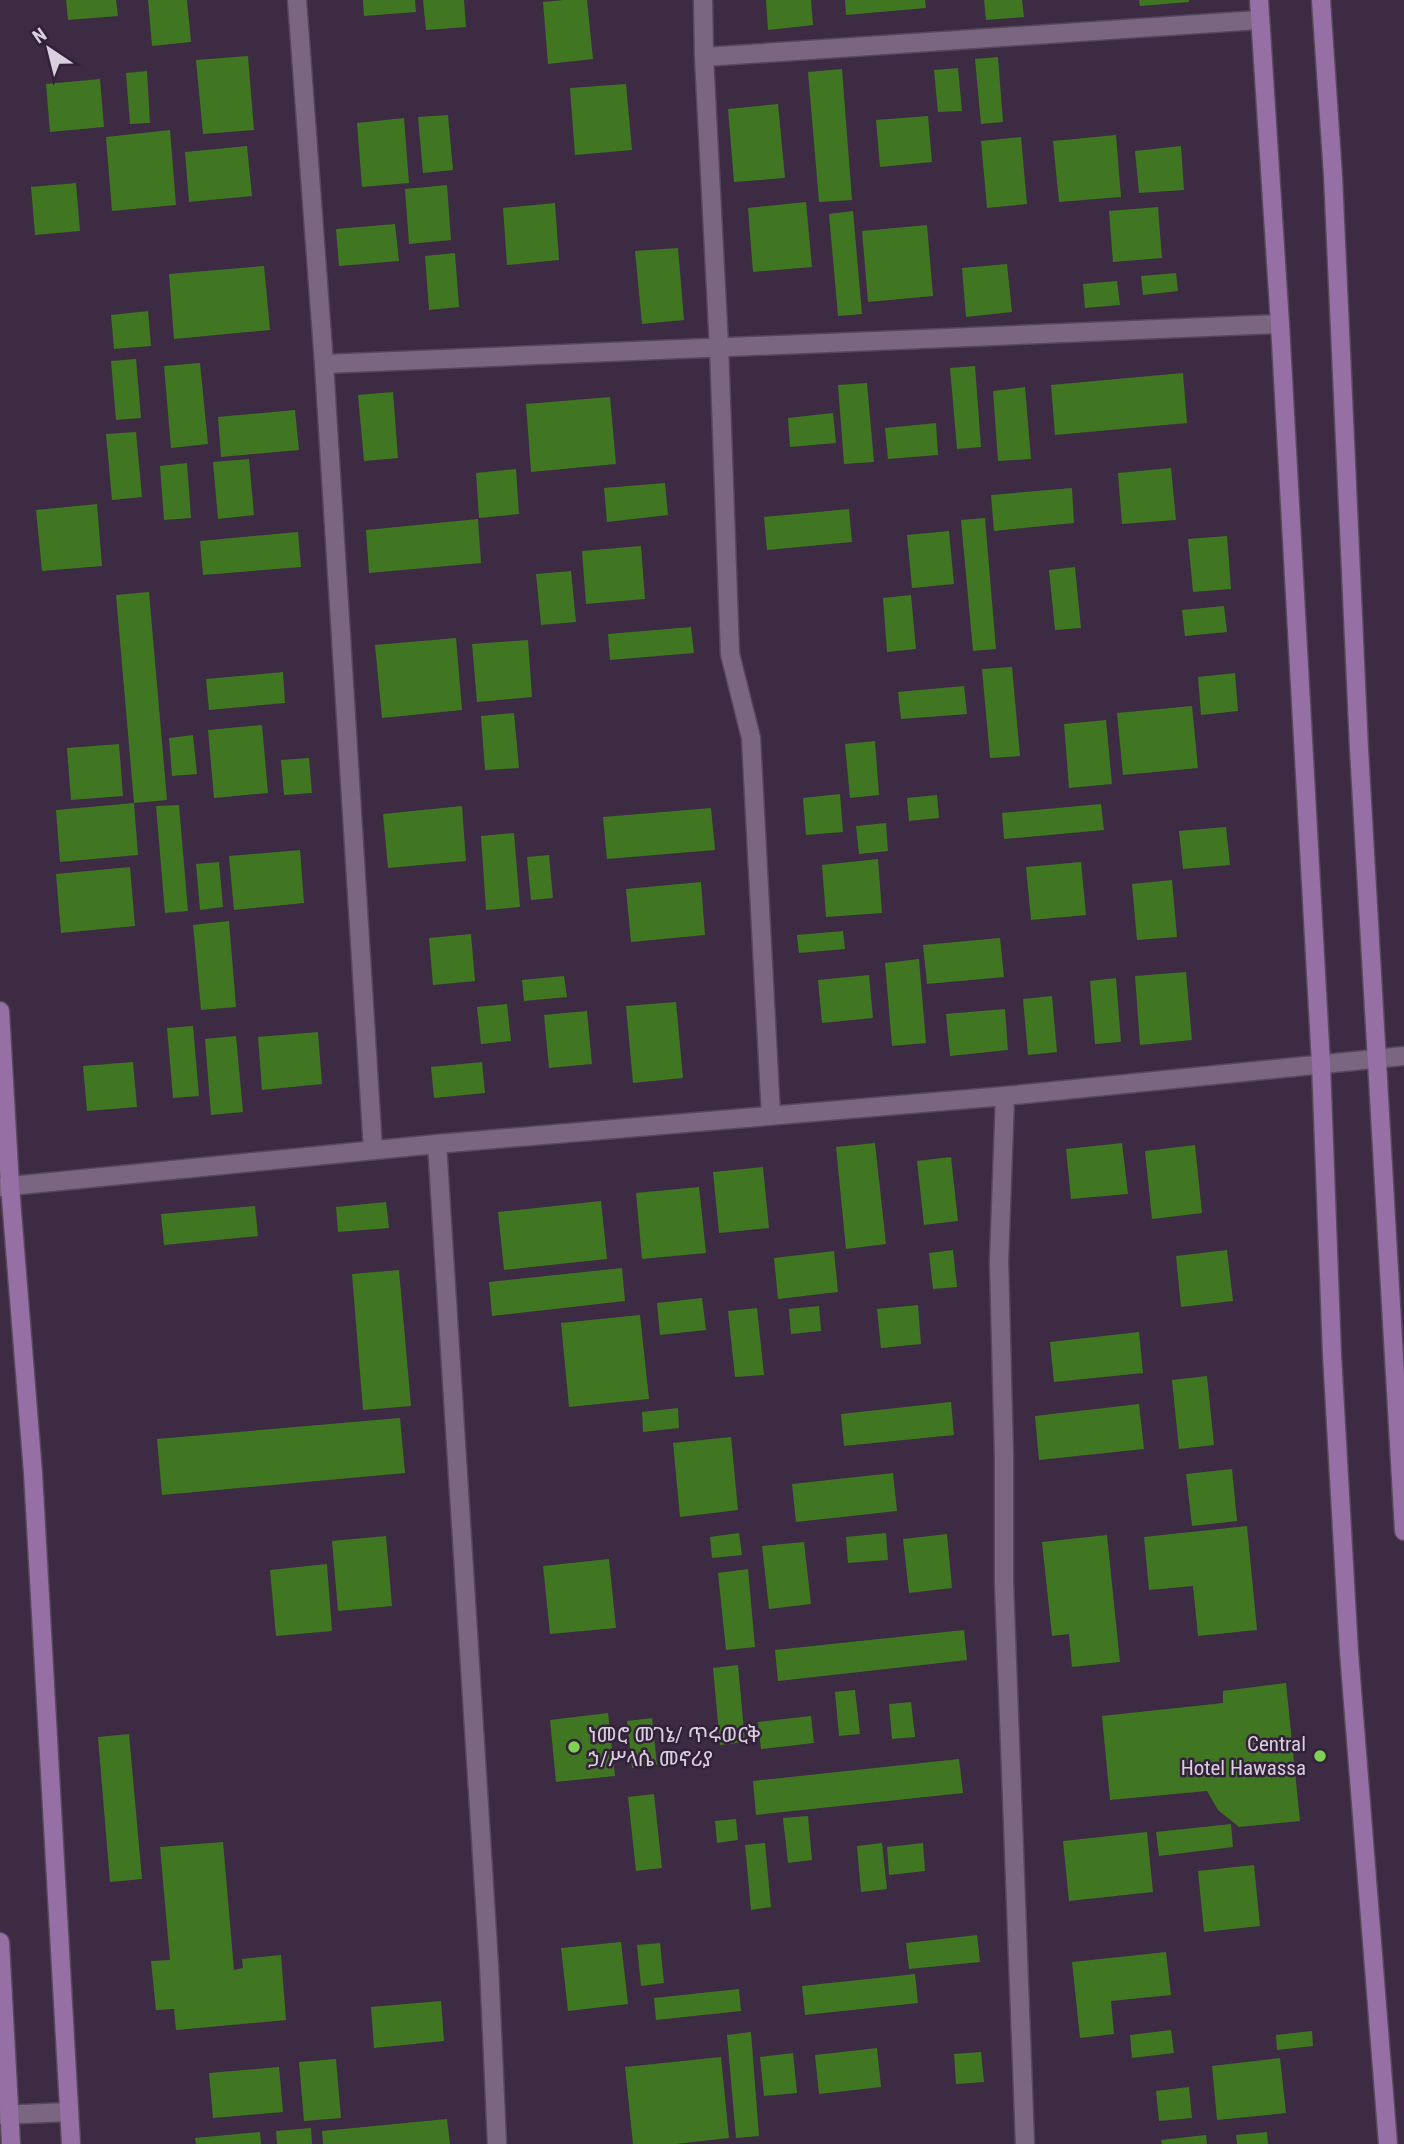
<svg xmlns="http://www.w3.org/2000/svg" width="1404" height="2144" viewBox="0 0 1404 2144" font-family="'Roboto Condensed','Noto Sans Ethiopic',sans-serif">
  <style>
    .building { fill: #407621 }
    .lines { fill: none; stroke-linecap: round; stroke-linejoin: round }
    .street-casing { stroke: #56485c; stroke-width: 21 }
    .secondary-casing { stroke: #56485c; stroke-width: 21 }
    .street { stroke: #7a6681; stroke-width: 18 }
    .secondary { stroke: #966fa4; stroke-width: 18 }
    .poi-dot { fill: #7ed153; stroke: #322138; stroke-width: 2.5 }
    .labels { text-anchor: middle; stroke-width: 5; stroke-linejoin: round; paint-order: stroke }
    .poi-label { font-size: 21px; fill: #d9cfde; stroke: #322138; text-anchor: start }
  </style>
  <rect width="100%" height="100%" fill="#3c2b43"/>
  <path class="building" d="M 66,0 L 116,0 L 118,16 L 68,20 Z
    M 148,0 L 187,0 L 191,42 L 152,46 Z
    M 363,0 L 415,0 L 416,12 L 364,16 Z
    M 423,0 L 464,0 L 466,27 L 426,30 Z
    M 563,0 L 587,0 L 593,59 L 548,64 L 543,2 Z
    M 766,0 L 811,0 L 813,25 L 768,30 Z
    M 845,0 L 925,0 L 926,8 L 846,15 Z
    M 984,0 L 1022,0 L 1024,17 L 986,20 Z
    M 1139,0 L 1189,0 L 1189,2 L 1140,6 Z
    M 248,56 L 254,130 L 203,134 L 196,60 Z
    M 998,57 L 1003,122 L 981,124 L 975,59 Z
    M 958,68 L 962,111 L 938,112 L 934,70 Z
    M 842,69 L 852,200 L 819,202 L 808,72 Z
    M 147,71 L 150,123 L 130,124 L 126,73 Z
    M 100,79 L 104,127 L 50,132 L 46,84 Z
    M 626,84 L 632,150 L 575,155 L 570,88 Z
    M 778,104 L 785,178 L 734,182 L 728,109 Z
    M 448,115 L 453,170 L 423,173 L 418,117 Z
    M 928,116 L 932,162 L 880,167 L 876,120 Z
    M 404,118 L 409,183 L 362,187 L 357,123 Z
    M 170,130 L 176,205 L 112,211 L 106,137 Z
    M 1116,135 L 1121,197 L 1059,202 L 1053,141 Z
    M 1021,137 L 1027,204 L 987,208 L 981,141 Z
    M 247,146 L 252,196 L 189,202 L 185,152 Z
    M 1181,146 L 1184,190 L 1139,193 L 1135,151 Z
    M 76,183 L 80,231 L 35,235 L 31,187 Z
    M 447,185 L 451,240 L 409,244 L 405,189 Z
    M 806,202 L 812,267 L 753,272 L 748,208 Z
    M 555,203 L 559,260 L 507,265 L 503,208 Z
    M 1158,207 L 1162,258 L 1113,262 L 1109,211 Z
    M 853,211 L 862,314 L 838,316 L 829,214 Z
    M 395,224 L 399,261 L 339,266 L 336,229 Z
    M 927,225 L 933,296 L 868,302 L 862,231 Z
    M 678,248 L 684,320 L 642,324 L 635,251 Z
    M 455,253 L 459,307 L 429,310 L 425,256 Z
    M 1007,264 L 1012,312 L 966,317 L 962,268 Z
    M 264,266 L 270,330 L 174,339 L 169,274 Z
    M 1176,273 L 1178,291 L 1143,295 L 1141,276 Z
    M 1117,281 L 1120,305 L 1085,308 L 1083,284 Z
    M 148,311 L 151,346 L 114,349 L 111,315 Z
    M 136,359 L 141,418 L 116,420 L 111,361 Z
    M 200,363 L 208,444 L 171,448 L 164,366 Z
    M 975,366 L 981,447 L 957,449 L 950,368 Z
    M 1183,373 L 1187,423 L 1055,435 L 1051,385 Z
    M 867,383 L 874,462 L 844,464 L 838,385 Z
    M 1025,387 L 1031,459 L 998,461 L 993,391 Z
    M 393,392 L 398,458 L 364,461 L 358,395 Z
    M 610,397 L 616,464 L 531,472 L 526,404 Z
    M 295,410 L 299,450 L 221,457 L 218,417 Z
    M 833,413 L 836,443 L 790,447 L 788,418 Z
    M 936,423 L 938,455 L 888,459 L 885,428 Z
    M 136,432 L 142,497 L 112,500 L 106,434 Z
    M 249,459 L 254,515 L 218,519 L 213,462 Z
    M 187,463 L 191,518 L 164,520 L 160,466 Z
    M 1171,468 L 1176,520 L 1122,524 L 1118,473 Z
    M 516,469 L 519,514 L 479,518 L 476,473 Z
    M 665,483 L 668,515 L 607,522 L 604,488 Z
    M 1072,488 L 1074,523 L 994,531 L 991,495 Z
    M 97,504 L 102,566 L 42,571 L 36,510 Z
    M 849,509 L 852,542 L 767,550 L 764,517 Z
    M 985,518 L 996,649 L 973,651 L 961,520 Z
    M 478,519 L 481,563 L 369,573 L 366,530 Z
    M 949,531 L 954,584 L 912,588 L 907,535 Z
    M 298,532 L 301,567 L 203,575 L 200,541 Z
    M 1227,536 L 1231,589 L 1193,592 L 1188,539 Z
    M 641,546 L 645,599 L 586,604 L 582,551 Z
    M 1075,567 L 1081,628 L 1055,630 L 1049,570 Z
    M 571,571 L 576,622 L 541,625 L 536,574 Z
    M 149,592 L 167,800 L 134,803 L 116,595 Z
    M 911,595 L 916,649 L 887,652 L 883,598 Z
    M 1224,606 L 1227,632 L 1185,636 L 1182,610 Z
    M 691,627 L 694,653 L 610,660 L 608,634 Z
    M 456,638 L 462,710 L 382,718 L 375,645 Z
    M 528,640 L 532,697 L 477,702 L 472,644 Z
    M 1012,667 L 1020,756 L 990,758 L 982,669 Z
    M 283,672 L 285,703 L 209,710 L 206,679 Z
    M 1235,673 L 1238,711 L 1201,715 L 1198,677 Z
    M 964,686 L 967,714 L 901,719 L 898,692 Z
    M 1192,706 L 1198,768 L 1123,775 L 1117,713 Z
    M 514,713 L 519,768 L 485,770 L 481,716 Z
    M 1106,720 L 1112,784 L 1069,788 L 1064,724 Z
    M 262,725 L 268,793 L 214,798 L 208,730 Z
    M 193,735 L 197,774 L 172,776 L 169,738 Z
    M 875,741 L 879,795 L 850,798 L 845,744 Z
    M 119,744 L 123,796 L 71,800 L 67,748 Z
    M 309,758 L 312,793 L 284,795 L 281,760 Z
    M 840,794 L 843,832 L 806,835 L 803,798 Z
    M 937,795 L 939,818 L 909,821 L 907,798 Z
    M 134,803 L 138,855 L 60,862 L 56,810 Z
    M 1101,804 L 1104,830 L 1004,839 L 1002,813 Z
    M 179,805 L 188,911 L 165,913 L 156,806 Z
    M 462,806 L 466,861 L 388,868 L 383,814 Z
    M 711,808 L 715,850 L 607,859 L 603,817 Z
    M 886,823 L 888,851 L 859,854 L 856,826 Z
    M 1226,827 L 1230,865 L 1183,869 L 1179,831 Z
    M 514,833 L 520,907 L 486,910 L 481,836 Z
    M 300,850 L 304,903 L 234,910 L 229,856 Z
    M 549,855 L 553,898 L 531,900 L 527,857 Z
    M 878,859 L 882,913 L 826,917 L 822,865 Z
    M 219,862 L 223,907 L 200,910 L 196,864 Z
    M 1081,862 L 1086,915 L 1031,920 L 1026,867 Z
    M 130,867 L 135,926 L 61,933 L 56,874 Z
    M 1172,880 L 1177,937 L 1137,940 L 1132,884 Z
    M 701,882 L 705,935 L 631,942 L 626,889 Z
    M 229,921 L 236,1007 L 201,1010 L 193,925 Z
    M 843,931 L 845,949 L 799,953 L 797,935 Z
    M 471,934 L 475,981 L 433,985 L 429,938 Z
    M 1000,938 L 1004,977 L 927,984 L 923,945 Z
    M 919,959 L 926,1043 L 892,1046 L 885,963 Z
    M 1186,972 L 1192,1040 L 1140,1045 L 1135,976 Z
    M 869,975 L 873,1018 L 822,1023 L 818,980 Z
    M 564,976 L 567,997 L 524,1001 L 522,980 Z
    M 1116,978 L 1121,1042 L 1095,1044 L 1090,981 Z
    M 1052,996 L 1057,1052 L 1028,1055 L 1023,999 Z
    M 676,1002 L 683,1078 L 633,1083 L 626,1006 Z
    M 507,1004 L 511,1041 L 481,1044 L 477,1007 Z
    M 1005,1009 L 1008,1050 L 950,1056 L 946,1014 Z
    M 587,1011 L 592,1064 L 549,1068 L 544,1015 Z
    M 193,1026 L 199,1096 L 173,1098 L 167,1028 Z
    M 318,1032 L 322,1084 L 262,1090 L 258,1037 Z
    M 236,1036 L 243,1112 L 211,1115 L 205,1039 Z
    M 133,1062 L 137,1107 L 87,1111 L 83,1066 Z
    M 482,1062 L 485,1093 L 434,1098 L 431,1067 Z
    M 875,1143 L 886,1244 L 846,1249 L 836,1147 Z
    M 1122,1143 L 1128,1194 L 1071,1199 L 1066,1149 Z
    M 1195,1145 L 1202,1213 L 1152,1219 L 1145,1151 Z
    M 951,1157 L 958,1221 L 924,1225 L 917,1161 Z
    M 763,1167 L 769,1228 L 719,1233 L 713,1172 Z
    M 699,1187 L 706,1253 L 642,1259 L 636,1193 Z
    M 601,1201 L 607,1259 L 504,1270 L 498,1212 Z
    M 386,1202 L 389,1228 L 338,1232 L 336,1207 Z
    M 255,1206 L 258,1236 L 164,1245 L 161,1214 Z
    M 953,1250 L 957,1287 L 933,1289 L 929,1253 Z
    M 1227,1250 L 1233,1301 L 1181,1307 L 1176,1256 Z
    M 834,1251 L 838,1292 L 778,1299 L 774,1258 Z
    M 622,1268 L 625,1301 L 492,1316 L 489,1282 Z
    M 399,1270 L 411,1406 L 363,1410 L 352,1274 Z
    M 702,1298 L 706,1330 L 660,1335 L 657,1303 Z
    M 918,1305 L 921,1344 L 881,1348 L 877,1309 Z
    M 819,1306 L 821,1331 L 791,1334 L 789,1309 Z
    M 757,1308 L 764,1375 L 735,1377 L 728,1311 Z
    M 640,1315 L 649,1399 L 569,1407 L 561,1323 Z
    M 1139,1332 L 1143,1373 L 1054,1382 L 1050,1342 Z
    M 1207,1376 L 1214,1445 L 1179,1449 L 1172,1380 Z
    M 951,1402 L 954,1435 L 844,1446 L 841,1414 Z
    M 1139,1404 L 1144,1449 L 1039,1460 L 1035,1416 Z
    M 678,1408 L 679,1428 L 643,1432 L 642,1412 Z
    M 400,1418 L 405,1473 L 162,1495 L 157,1439 Z
    M 731,1437 L 738,1510 L 680,1517 L 673,1443 Z
    M 1232,1469 L 1237,1521 L 1192,1526 L 1186,1474 Z
    M 893,1473 L 897,1511 L 796,1522 L 792,1484 Z
    M 1247,1526 L 1257,1630 L 1198,1636 L 1193,1586 L 1149,1590 L 1144,1537 Z
    M 739,1533 L 742,1555 L 712,1558 L 710,1537 Z
    M 886,1533 L 888,1560 L 848,1563 L 846,1537 Z
    M 947,1534 L 952,1588 L 909,1593 L 903,1539 Z
    M 1107,1535 L 1120,1662 L 1072,1667 L 1069,1634 L 1052,1636 L 1042,1542 Z
    M 386,1536 L 392,1606 L 338,1611 L 332,1541 Z
    M 804,1542 L 811,1604 L 769,1609 L 762,1546 Z
    M 609,1559 L 616,1628 L 550,1634 L 543,1566 Z
    M 327,1564 L 332,1631 L 276,1636 L 270,1570 Z
    M 748,1569 L 755,1647 L 726,1650 L 718,1573 Z
    M 964,1630 L 967,1660 L 778,1681 L 775,1650 Z
    M 738,1665 L 745,1742 L 720,1745 L 713,1668 Z
    M 1286,1683 L 1300,1821 L 1239,1827 L 1218,1810 L 1207,1791 L 1110,1800 L 1102,1716 L 1223,1703 L 1223,1691 Z
    M 855,1690 L 860,1734 L 839,1736 L 835,1692 Z
    M 911,1702 L 915,1737 L 892,1739 L 889,1704 Z
    M 608,1713 L 615,1776 L 556,1782 L 550,1720 Z
    M 811,1716 L 814,1743 L 761,1749 L 758,1722 Z
    M 652,1718 L 657,1765 L 632,1768 L 627,1721 Z
    M 129,1734 L 142,1879 L 110,1882 L 98,1737 Z
    M 959,1759 L 963,1793 L 756,1815 L 753,1781 Z
    M 654,1794 L 662,1868 L 636,1871 L 628,1797 Z
    M 808,1816 L 812,1860 L 788,1863 L 783,1818 Z
    M 736,1819 L 738,1840 L 717,1843 L 715,1821 Z
    M 1231,1824 L 1233,1847 L 1159,1856 L 1156,1832 Z
    M 1147,1832 L 1153,1892 L 1069,1901 L 1063,1841 Z
    M 223,1842 L 234,1970 L 243,1968 L 242,1959 L 281,1955 L 286,2020 L 176,2030 L 174,2009 L 156,2010 L 151,1961 L 170,1960 L 160,1847 Z
    M 765,1843 L 771,1907 L 751,1910 L 745,1845 Z
    M 882,1843 L 887,1889 L 861,1892 L 857,1846 Z
    M 923,1843 L 925,1871 L 889,1875 L 887,1847 Z
    M 1254,1865 L 1260,1926 L 1204,1932 L 1198,1871 Z
    M 977,1935 L 980,1962 L 909,1969 L 906,1943 Z
    M 621,1942 L 628,2004 L 568,2011 L 561,1948 Z
    M 660,1943 L 664,1983 L 641,1986 L 637,1945 Z
    M 1166,1952 L 1171,1995 L 1111,2001 L 1114,2034 L 1080,2038 L 1072,1962 Z
    M 915,1974 L 918,2003 L 805,2015 L 802,1986 Z
    M 739,1989 L 741,2011 L 656,2020 L 654,1998 Z
    M 441,2001 L 444,2041 L 374,2048 L 371,2007 Z
    M 1171,2030 L 1174,2053 L 1132,2058 L 1130,2035 Z
    M 1312,2031 L 1313,2046 L 1277,2050 L 1276,2035 Z
    M 751,2032 L 759,2136 L 736,2138 L 727,2035 Z
    M 877,2048 L 881,2087 L 819,2094 L 815,2055 Z
    M 981,2052 L 984,2082 L 956,2084 L 954,2054 Z
    M 793,2053 L 797,2093 L 764,2096 L 760,2057 Z
    M 721,2057 L 729,2138 L 675,2144 L 633,2144 L 625,2067 Z
    M 1280,2058 L 1286,2113 L 1217,2120 L 1212,2066 Z
    M 336,2059 L 341,2118 L 304,2121 L 299,2062 Z
    M 279,2067 L 283,2112 L 213,2118 L 209,2073 Z
    M 1189,2087 L 1192,2118 L 1159,2121 L 1156,2091 Z
    M 447,2119 L 450,2144 L 323,2144 L 322,2131 Z
    M 311,2128 L 312,2144 L 277,2144 L 276,2131 Z
    M 260,2132 L 261,2144 L 196,2144 L 195,2138 Z
    M 1267,2132 L 1268,2144 L 1237,2144 L 1236,2135 Z
    M 1206,2135 L 1207,2144 L 1162,2144 L 1161,2140 Z"/>
  <g class="lines">
    <defs>
      <path id="street" d="M 297,0 L 324,364 L 373,1150
        M 703,0 L 704,57 L 719,347 L 730,654 L 751,738 L 771,1116
        M 704,57 L 1259,20
        M 324,364 L 1280,324
        M 1005,1096 L 999,1261 L 1004,1456 L 1004,1583 L 1025,2144
        M 437,1144 L 489,1965 L 497,2144
        M 0,1187 L 437,1144 L 1005,1096 L 1404,1056
        M 0,2115 L 69,2112"/>
      <path id="secondary" d="M 1259,0 L 1280,324 L 1321,1064 L 1332,1355 L 1349,1652 L 1388,2144
        M 1321,0 L 1333,176 L 1359,749 L 1404,1531
        M 0,1011 L 10,1186 L 33,1473 L 71,2144
        M 0,1942 L 11,2144"/>
    </defs>
    <use href="#street" class="street-casing"/>
    <use href="#secondary" class="secondary-casing"/>
    <use href="#street" class="street"/>
    <use href="#secondary" class="secondary"/>
  </g>
  <g class="poi-dot">
    <circle cx="574" cy="1747" r="7"/>
    <circle cx="1320" cy="1756" r="7"/>
  </g>
  <g class="labels">
    <g class="poi-label">
      <text x="588" y="1742">ነመሮ መገኔ/ ጥሩወርቅ<tspan x="588" dy="24">ኃ/ሥላሴ መኖሪያ</tspan></text>
      <text x="1306" y="1751" text-anchor="end">Central<tspan x="1306" dy="24">Hotel Hawassa</tspan></text>
    </g>
  </g>
  <g transform="translate(49 49) rotate(325)" stroke="#322138" stroke-width="5" paint-order="stroke">
  <path d="M0-5L12 26L0 18L-12 26Z" fill="#d9cfde"/>
  <text y="-10" font-size="19" font-weight="bold" text-anchor="middle" fill="#d9cfde">N</text>
  </g>
</svg>
